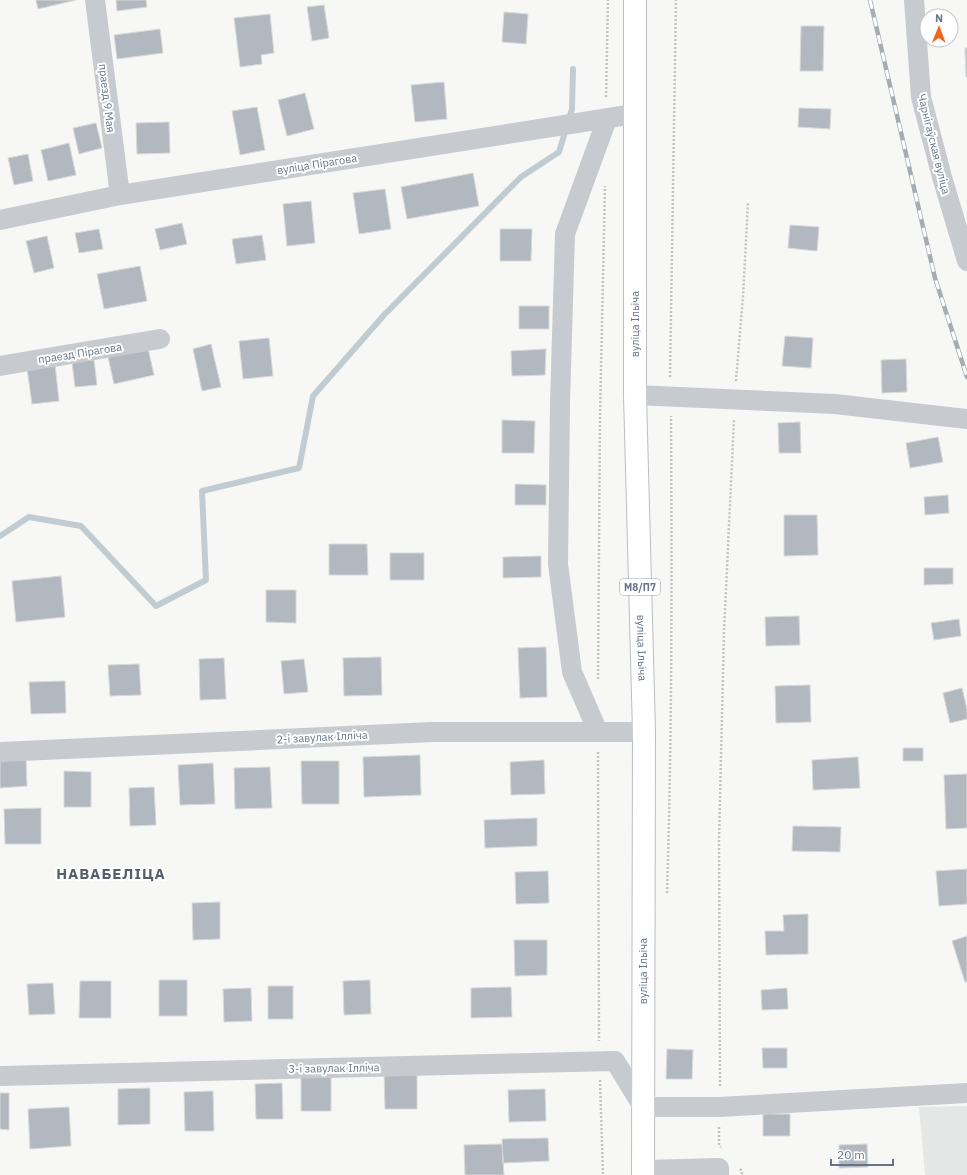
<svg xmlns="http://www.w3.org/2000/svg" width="967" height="1175" viewBox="0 0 967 1175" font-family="'IBM Plex Sans',sans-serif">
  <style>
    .built { fill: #e5e7e6 }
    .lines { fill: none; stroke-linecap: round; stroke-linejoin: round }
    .stream { stroke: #c1ccd2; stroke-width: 6 }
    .building { fill: #b2b8bf; stroke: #d9d9d7 }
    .major-casing { stroke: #babdc2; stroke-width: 24 }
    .path { stroke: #c1c2c5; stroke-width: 2.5; stroke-dasharray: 2 2; stroke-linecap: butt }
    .minor { stroke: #c7cace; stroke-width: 20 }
    .major { stroke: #fff; stroke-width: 22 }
    .rail-casing { stroke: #a7acb3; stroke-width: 4.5 }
    .rail { stroke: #fff; stroke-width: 3; stroke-dasharray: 9; stroke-linecap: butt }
    .labels { text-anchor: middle; stroke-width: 4; stroke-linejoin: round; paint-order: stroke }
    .shield { fill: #fff; stroke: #939eac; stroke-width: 1 }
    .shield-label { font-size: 10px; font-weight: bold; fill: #657488 }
    .street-label { font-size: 11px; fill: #657488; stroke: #fff }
    .district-label { font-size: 15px; font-weight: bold; letter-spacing: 1px; fill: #535f6c; stroke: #fff }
  </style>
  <rect width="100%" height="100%" fill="#f7f8f5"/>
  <path class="built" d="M 967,1106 L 967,1175 L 925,1175 L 919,1107 Z"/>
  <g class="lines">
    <path class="stream" d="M 0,536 L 29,517 L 81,526 L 156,606 L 206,580 L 202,491 L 299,468 L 313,396 L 384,315 L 521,177 L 559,152 L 572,109 L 573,69"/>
  </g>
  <path class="building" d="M 36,0 L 76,0 L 38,9 Z
    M 116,0 L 146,0 L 147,7 L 117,11 Z
    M 324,5 L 329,38 L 312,41 L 307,7 Z
    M 504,12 L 528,14 L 526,44 L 502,42 Z
    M 270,14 L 274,53 L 261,55 L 262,64 L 240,67 L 234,18 Z
    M 801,26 L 824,26 L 823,71 L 800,71 Z
    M 160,29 L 163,53 L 117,59 L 114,35 Z
    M 965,48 L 967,48 L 967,77 L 966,77 Z
    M 444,82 L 447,119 L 415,122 L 411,85 Z
    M 305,93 L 314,129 L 287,136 L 278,100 Z
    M 257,107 L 265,150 L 240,155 L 232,111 Z
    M 799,108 L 831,109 L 830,129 L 798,127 Z
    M 169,122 L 170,153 L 137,154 L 136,123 Z
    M 96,123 L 102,148 L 79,154 L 73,128 Z
    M 69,143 L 76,175 L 48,181 L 41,150 Z
    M 28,154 L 33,181 L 14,185 L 8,158 Z
    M 473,173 L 479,206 L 407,219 L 401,187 Z
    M 385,189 L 391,229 L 359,234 L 353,193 Z
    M 311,201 L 315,243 L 287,246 L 283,204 Z
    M 182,223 L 187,244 L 160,250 L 155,229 Z
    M 790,225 L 819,227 L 817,251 L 788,248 Z
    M 99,229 L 103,249 L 79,253 L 75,233 Z
    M 500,229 L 532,229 L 531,261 L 500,261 Z
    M 262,235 L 266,260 L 236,264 L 232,239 Z
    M 47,236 L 54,268 L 34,273 L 26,241 Z
    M 140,266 L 147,301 L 104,309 L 97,274 Z
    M 519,306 L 549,306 L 549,329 L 519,329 Z
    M 785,336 L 813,338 L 811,368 L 782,366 Z
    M 269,338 L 273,376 L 243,379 L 239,341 Z
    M 211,344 L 221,387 L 202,391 L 193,349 Z
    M 148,348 L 154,375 L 114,384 L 108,357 Z
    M 546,349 L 545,375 L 512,376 L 511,351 Z
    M 906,359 L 907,392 L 882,393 L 881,360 Z
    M 94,360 L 97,385 L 75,387 L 72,362 Z
    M 55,364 L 59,401 L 32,404 L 27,368 Z
    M 502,420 L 535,421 L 534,453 L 502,453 Z
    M 800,422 L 801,453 L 779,453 L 778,423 Z
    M 938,437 L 943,462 L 910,468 L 906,443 Z
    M 515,484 L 546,485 L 546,505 L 515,505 Z
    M 948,495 L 949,513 L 925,515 L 924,497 Z
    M 784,515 L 817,515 L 818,555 L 784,556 Z
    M 329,544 L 367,544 L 368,575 L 329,575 Z
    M 390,553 L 424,553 L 424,580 L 390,580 Z
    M 541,556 L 541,577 L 503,578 L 503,557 Z
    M 924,568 L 953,568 L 953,584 L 924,585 Z
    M 61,576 L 65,617 L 16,622 L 12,581 Z
    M 266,590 L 296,590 L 296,623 L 266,622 Z
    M 799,616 L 800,645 L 766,646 L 765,617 Z
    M 959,619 L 961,636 L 934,640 L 931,623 Z
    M 546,647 L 547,697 L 520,698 L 518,648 Z
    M 381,657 L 382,695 L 344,696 L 343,658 Z
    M 224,658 L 226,699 L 200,700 L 199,659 Z
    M 304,659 L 308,692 L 284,694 L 281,661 Z
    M 139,664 L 141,695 L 110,696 L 108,665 Z
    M 65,681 L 66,713 L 31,714 L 29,682 Z
    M 810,685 L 811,722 L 776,723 L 775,686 Z
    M 962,688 L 967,709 L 967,719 L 950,723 L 943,693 Z
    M 903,748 L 923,748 L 923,761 L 903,761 Z
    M 420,755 L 421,795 L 364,797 L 363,757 Z
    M 858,757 L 860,788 L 813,790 L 812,760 Z
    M 26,758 L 27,786 L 0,788 L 0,759 Z
    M 544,760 L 545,794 L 511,795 L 510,762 Z
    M 301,761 L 339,761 L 339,804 L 302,804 Z
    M 213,763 L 215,804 L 180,805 L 178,765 Z
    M 270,767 L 272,808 L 235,809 L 234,768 Z
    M 64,771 L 91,772 L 91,807 L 64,807 Z
    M 967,774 L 967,828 L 946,829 L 944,775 Z
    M 154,787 L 156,825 L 130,826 L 129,788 Z
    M 41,808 L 41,844 L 5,844 L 4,809 Z
    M 537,818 L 537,846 L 485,848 L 484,820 Z
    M 793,826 L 841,827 L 840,852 L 792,851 Z
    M 967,869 L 967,904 L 939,906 L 936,871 Z
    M 548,871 L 549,903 L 516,904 L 515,872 Z
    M 220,902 L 220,939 L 193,940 L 192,903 Z
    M 808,914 L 808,954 L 766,955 L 765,931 L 784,931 L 783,915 Z
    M 967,936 L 967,982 L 965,982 L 952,941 Z
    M 514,940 L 547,940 L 547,975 L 515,976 Z
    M 159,980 L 187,980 L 187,1016 L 159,1016 Z
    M 370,980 L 371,1014 L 344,1015 L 343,981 Z
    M 80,981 L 111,981 L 111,1018 L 79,1018 Z
    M 53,983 L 55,1014 L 29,1015 L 27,984 Z
    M 268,986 L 293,986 L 293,1019 L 268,1019 Z
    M 511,987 L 512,1017 L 471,1018 L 471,988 Z
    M 251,988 L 252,1021 L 224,1022 L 223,989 Z
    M 787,988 L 788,1009 L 762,1010 L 761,990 Z
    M 762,1048 L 787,1048 L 787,1068 L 763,1068 Z
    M 667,1049 L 693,1050 L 692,1079 L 666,1079 Z
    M 384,1071 L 417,1071 L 417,1109 L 385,1109 Z
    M 301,1076 L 331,1076 L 331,1111 L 301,1111 Z
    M 282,1083 L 283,1119 L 256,1119 L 255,1084 Z
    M 150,1088 L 150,1124 L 118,1125 L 118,1089 Z
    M 545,1089 L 546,1121 L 509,1122 L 508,1090 Z
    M 213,1091 L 214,1131 L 185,1131 L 184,1092 Z
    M 0,1093 L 9,1093 L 9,1130 L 0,1129 Z
    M 69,1107 L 71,1146 L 30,1149 L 28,1109 Z
    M 763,1114 L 790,1114 L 790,1136 L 763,1136 Z
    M 548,1138 L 549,1161 L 503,1163 L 502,1139 Z
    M 502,1144 L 504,1175 L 465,1175 L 464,1145 Z
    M 867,1144 L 868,1167 L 839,1168 L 839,1145 Z"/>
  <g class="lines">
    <defs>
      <g id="major">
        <path id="s1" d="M 635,0 L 635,395 L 644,732 L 643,1175"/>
      </g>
    </defs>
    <use href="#major" class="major-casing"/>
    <path class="path" d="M 606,97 L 608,0
      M 670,377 L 676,0
      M 736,381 L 743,296 L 748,203
      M 598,679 L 600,416 L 605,186
      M 598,752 L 599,1041
      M 667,893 C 672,734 672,575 671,416
      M 600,1080 L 603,1175
      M 720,1086 L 719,840 L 724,632 L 734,419
      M 719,1127 L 719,1145 L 721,1147
      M 740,1169 L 742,1171 L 742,1175"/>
    <path class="minor" d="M 95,0 L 120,195
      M 914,0 L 921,97 L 942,177 L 967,261
      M 0,220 L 120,195 L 634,114
      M 0,366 L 160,339
      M 635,395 L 835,404 L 967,419
      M 598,732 L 572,672 L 558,564 L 560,403 L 565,234 L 607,119
      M 0,752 L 432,732 L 644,732
      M 0,1076 L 615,1061 L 643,1107 L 719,1107 L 967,1093
      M 643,1170 L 719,1168 L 719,1175"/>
    <use href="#major" class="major"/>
    <defs>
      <path id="rail" d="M 870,0 L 935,278 L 967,377"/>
    </defs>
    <use href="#rail" class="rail-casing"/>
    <use href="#rail" class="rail"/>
  </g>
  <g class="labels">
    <rect class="shield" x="620" y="579" width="40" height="16" rx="3"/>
    <g class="shield-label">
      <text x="640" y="591">М8/П7</text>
    </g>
    <g class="street-label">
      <text transform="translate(107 98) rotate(83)" y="4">праезд 9 Мая</text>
      <text transform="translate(934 144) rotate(76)" y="4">Чарнігаўская вуліца</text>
      <text transform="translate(317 164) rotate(-9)" y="4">вуліца Пірагова</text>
      <text transform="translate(635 324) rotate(-90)" y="4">вуліца Ільіча</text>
      <text transform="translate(80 353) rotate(-9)" y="4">праезд Пірагова</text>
      <text dy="4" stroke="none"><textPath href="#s1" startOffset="648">вуліца Ільіча</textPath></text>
      <text transform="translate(322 737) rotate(-3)" y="4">2-і завулак Ілліча</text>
      <text transform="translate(643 971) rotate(-90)" y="4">вуліца Ільіча</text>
      <text transform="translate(334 1068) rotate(-1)" y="4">3-і завулак Ілліча</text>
    </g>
    <g class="district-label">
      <text x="111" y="879">НАВАБЕЛІЦА</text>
    </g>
  </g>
  <g transform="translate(939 28) rotate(1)"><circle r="19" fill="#ffffff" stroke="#c1c7cf"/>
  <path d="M0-3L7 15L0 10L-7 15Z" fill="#ef641e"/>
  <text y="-6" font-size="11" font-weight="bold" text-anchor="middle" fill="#657488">N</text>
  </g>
  <path d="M831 1159v6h62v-6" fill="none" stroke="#657488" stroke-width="2"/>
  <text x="837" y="1159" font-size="12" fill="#657488" stroke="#ffffff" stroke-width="3" paint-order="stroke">20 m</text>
</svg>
